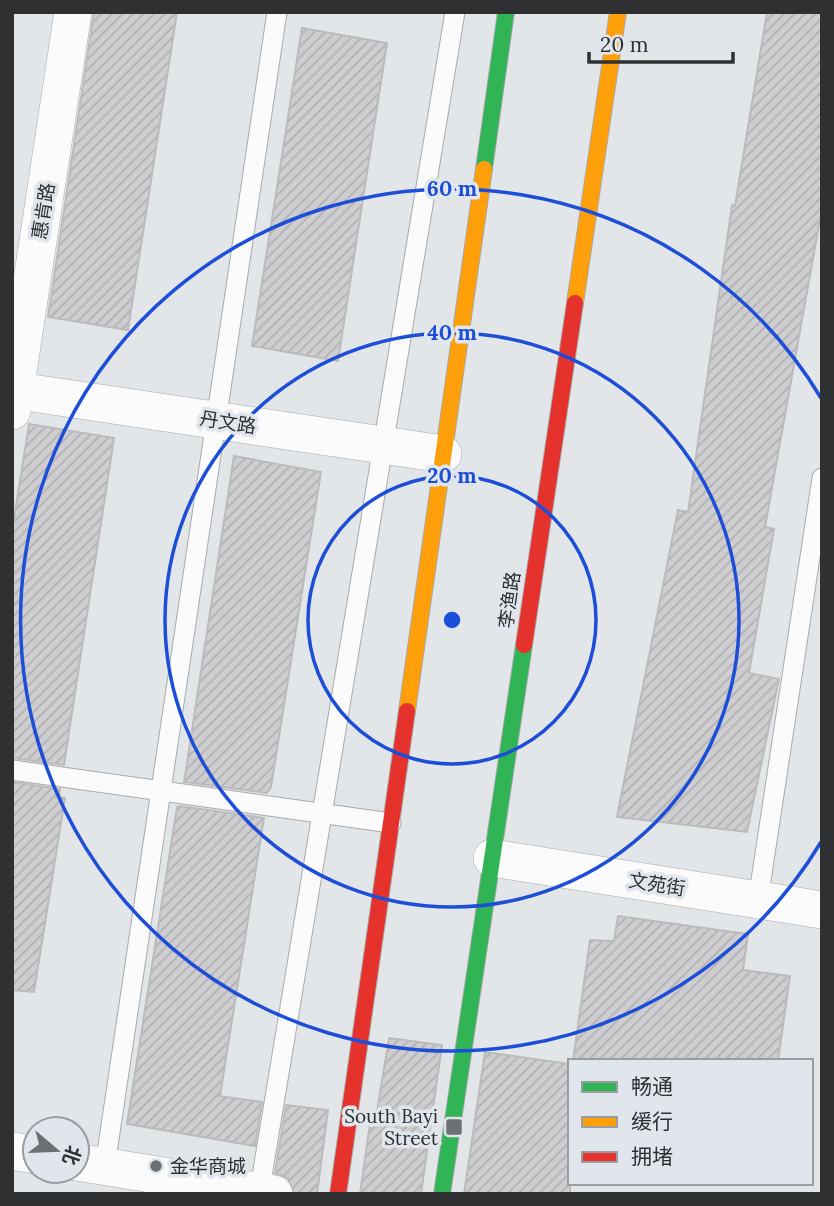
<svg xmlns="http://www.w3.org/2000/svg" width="834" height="1206" viewBox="0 0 834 1206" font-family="Lora,'Noto Sans SC',serif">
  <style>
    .building { fill: url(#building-hatch); stroke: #bbbbbd; stroke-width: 2 }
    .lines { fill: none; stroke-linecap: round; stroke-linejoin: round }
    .lane-casing { stroke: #a8aaac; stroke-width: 21 }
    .street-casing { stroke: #a8aaac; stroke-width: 38 }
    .fast-casing { stroke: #a8aaac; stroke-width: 18 }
    .slow-casing { stroke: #a8aaac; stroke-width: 18 }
    .jam-casing { stroke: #a8aaac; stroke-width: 18 }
    .lane { stroke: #fbfbfc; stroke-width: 19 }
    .street { stroke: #fbfbfc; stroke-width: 37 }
    .fast { stroke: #30b455; stroke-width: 16 }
    .slow { stroke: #ff9f0a; stroke-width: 16 }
    .jam { stroke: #e5322d; stroke-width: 16 }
    .ring { fill: none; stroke: #1d4ed8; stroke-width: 3.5 }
    .poi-dot { fill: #6d7072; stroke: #e0e6ec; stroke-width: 2.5 }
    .labels { text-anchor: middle; stroke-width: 7; stroke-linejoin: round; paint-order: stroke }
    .street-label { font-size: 19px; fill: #2e3032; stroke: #e0e6ec }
    .poi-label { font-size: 19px; fill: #2e3032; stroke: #e0e6ec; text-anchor: end }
    .centre { fill: #1d4ed8; stroke: #e0e6ec; stroke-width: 3.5 }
    .ring-label { font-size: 21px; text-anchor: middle; font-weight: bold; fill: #1d4ed8; stroke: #e0e6ec; stroke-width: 7; stroke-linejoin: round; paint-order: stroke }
  </style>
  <defs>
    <pattern id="building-hatch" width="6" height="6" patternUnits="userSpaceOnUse" patternTransform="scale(1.75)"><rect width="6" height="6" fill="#cecdd0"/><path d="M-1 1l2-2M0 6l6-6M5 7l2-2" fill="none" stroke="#b1b0b3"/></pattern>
  </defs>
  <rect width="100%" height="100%" fill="#e3e6e9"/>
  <path class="building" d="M 94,12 L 177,12 L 128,330 L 48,317 Z
    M 767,12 L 822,12 L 822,208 L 765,527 L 774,529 L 749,673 L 779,679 L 747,832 L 617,817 L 678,510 L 688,512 L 732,205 L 735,206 Z
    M 302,28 L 387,43 L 338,361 L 252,346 Z
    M 29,424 L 114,438 L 64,765 L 12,758 L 12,531 Z
    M 234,456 L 321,472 L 271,787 L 267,793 L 184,782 Z
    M 12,782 L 60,789 L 59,797 L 65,798 L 34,992 L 12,990 Z
    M 180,806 L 264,818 L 220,1096 L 262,1102 L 255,1146 L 127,1124 L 177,807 Z
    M 618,916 L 748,934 L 743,970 L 790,976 L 778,1061 L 573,1061 L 590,940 L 614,941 Z
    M 389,1038 L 442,1045 L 421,1194 L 360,1194 L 371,1116 L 376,1117 Z
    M 485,1052 L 570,1064 L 570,1194 L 464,1194 Z
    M 286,1105 L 328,1110 L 317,1194 L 294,1194 L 288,1178 L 275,1173 Z"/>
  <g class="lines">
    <defs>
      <path id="lane" d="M 12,770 L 391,823
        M 758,900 L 822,478
        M 105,1166 L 277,12
        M 259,1194 L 455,12"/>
      <path id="street" d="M 12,390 L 443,454
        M 12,411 L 73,12
        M 492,858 L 822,910
        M 12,1151 L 35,1155
        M 77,1162 L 274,1194"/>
      <path id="fast" d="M 484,169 L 506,12
        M 442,1194 L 524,645"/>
      <path id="slow" d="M 575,303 L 618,12
        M 407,711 L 484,169"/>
      <path id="jam" d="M 524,645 L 575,303
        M 338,1194 L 407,711"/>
    </defs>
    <use href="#lane" class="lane-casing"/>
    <use href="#street" class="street-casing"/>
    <use href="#fast" class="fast-casing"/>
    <use href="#slow" class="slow-casing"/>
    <use href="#jam" class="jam-casing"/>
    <use href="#lane" class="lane"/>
    <use href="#street" class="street"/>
    <use href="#fast" class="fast"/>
    <use href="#slow" class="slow"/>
    <use href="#jam" class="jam"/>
  </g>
  <g class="ring">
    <circle cx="452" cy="620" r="144"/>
    <circle cx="452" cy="620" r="287"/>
    <path d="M821 842A431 431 0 1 1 821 398"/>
  </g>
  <g class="poi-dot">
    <rect x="445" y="1118" width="18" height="18" rx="3.5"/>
    <circle cx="156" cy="1166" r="7"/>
  </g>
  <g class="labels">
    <g class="street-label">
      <text transform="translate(43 211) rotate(-81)" y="7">惠肯路</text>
      <text transform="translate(228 422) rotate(9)" y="7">丹文路</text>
      <text transform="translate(509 600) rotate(-82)" y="7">李渔路</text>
      <text transform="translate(657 884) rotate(9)" y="7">文苑街</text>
    </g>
    <g class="poi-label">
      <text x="438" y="1123">South Bayi<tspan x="438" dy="22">Street</tspan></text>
      <text x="170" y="1173" text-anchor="start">金华商城</text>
    </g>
  </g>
  <circle cx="452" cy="620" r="10" class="centre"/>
  <g class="ring-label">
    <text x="452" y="196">60 m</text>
    <text x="452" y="340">40 m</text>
    <text x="452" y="483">20 m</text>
  </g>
  <rect width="834" height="1206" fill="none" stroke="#2e3032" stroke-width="28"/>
  <rect x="568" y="1059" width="245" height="126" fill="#e0e6ec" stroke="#999da2" stroke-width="2"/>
  <rect x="582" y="1082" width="35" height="10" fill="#30b455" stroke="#999da2" stroke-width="2"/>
  <text x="631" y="1094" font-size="21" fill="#2e3032">畅通</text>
  <rect x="582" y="1117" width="35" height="10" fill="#ff9f0a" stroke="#999da2" stroke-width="2"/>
  <text x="631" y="1129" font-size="21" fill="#2e3032">缓行</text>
  <rect x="582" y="1152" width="35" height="10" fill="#e5322d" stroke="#999da2" stroke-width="2"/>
  <text x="631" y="1164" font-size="21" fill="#2e3032">拥堵</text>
  <g transform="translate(56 1150) rotate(109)"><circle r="33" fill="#e0e6ec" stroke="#999da2" stroke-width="2"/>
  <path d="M0-5L12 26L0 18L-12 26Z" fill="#6d7072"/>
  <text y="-10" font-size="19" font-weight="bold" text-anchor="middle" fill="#2e3032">北</text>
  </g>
  <path d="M589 52v10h144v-10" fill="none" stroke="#2e3032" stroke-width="3.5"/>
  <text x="600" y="52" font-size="21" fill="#2e3032" stroke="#e0e6ec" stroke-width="5" paint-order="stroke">20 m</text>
</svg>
